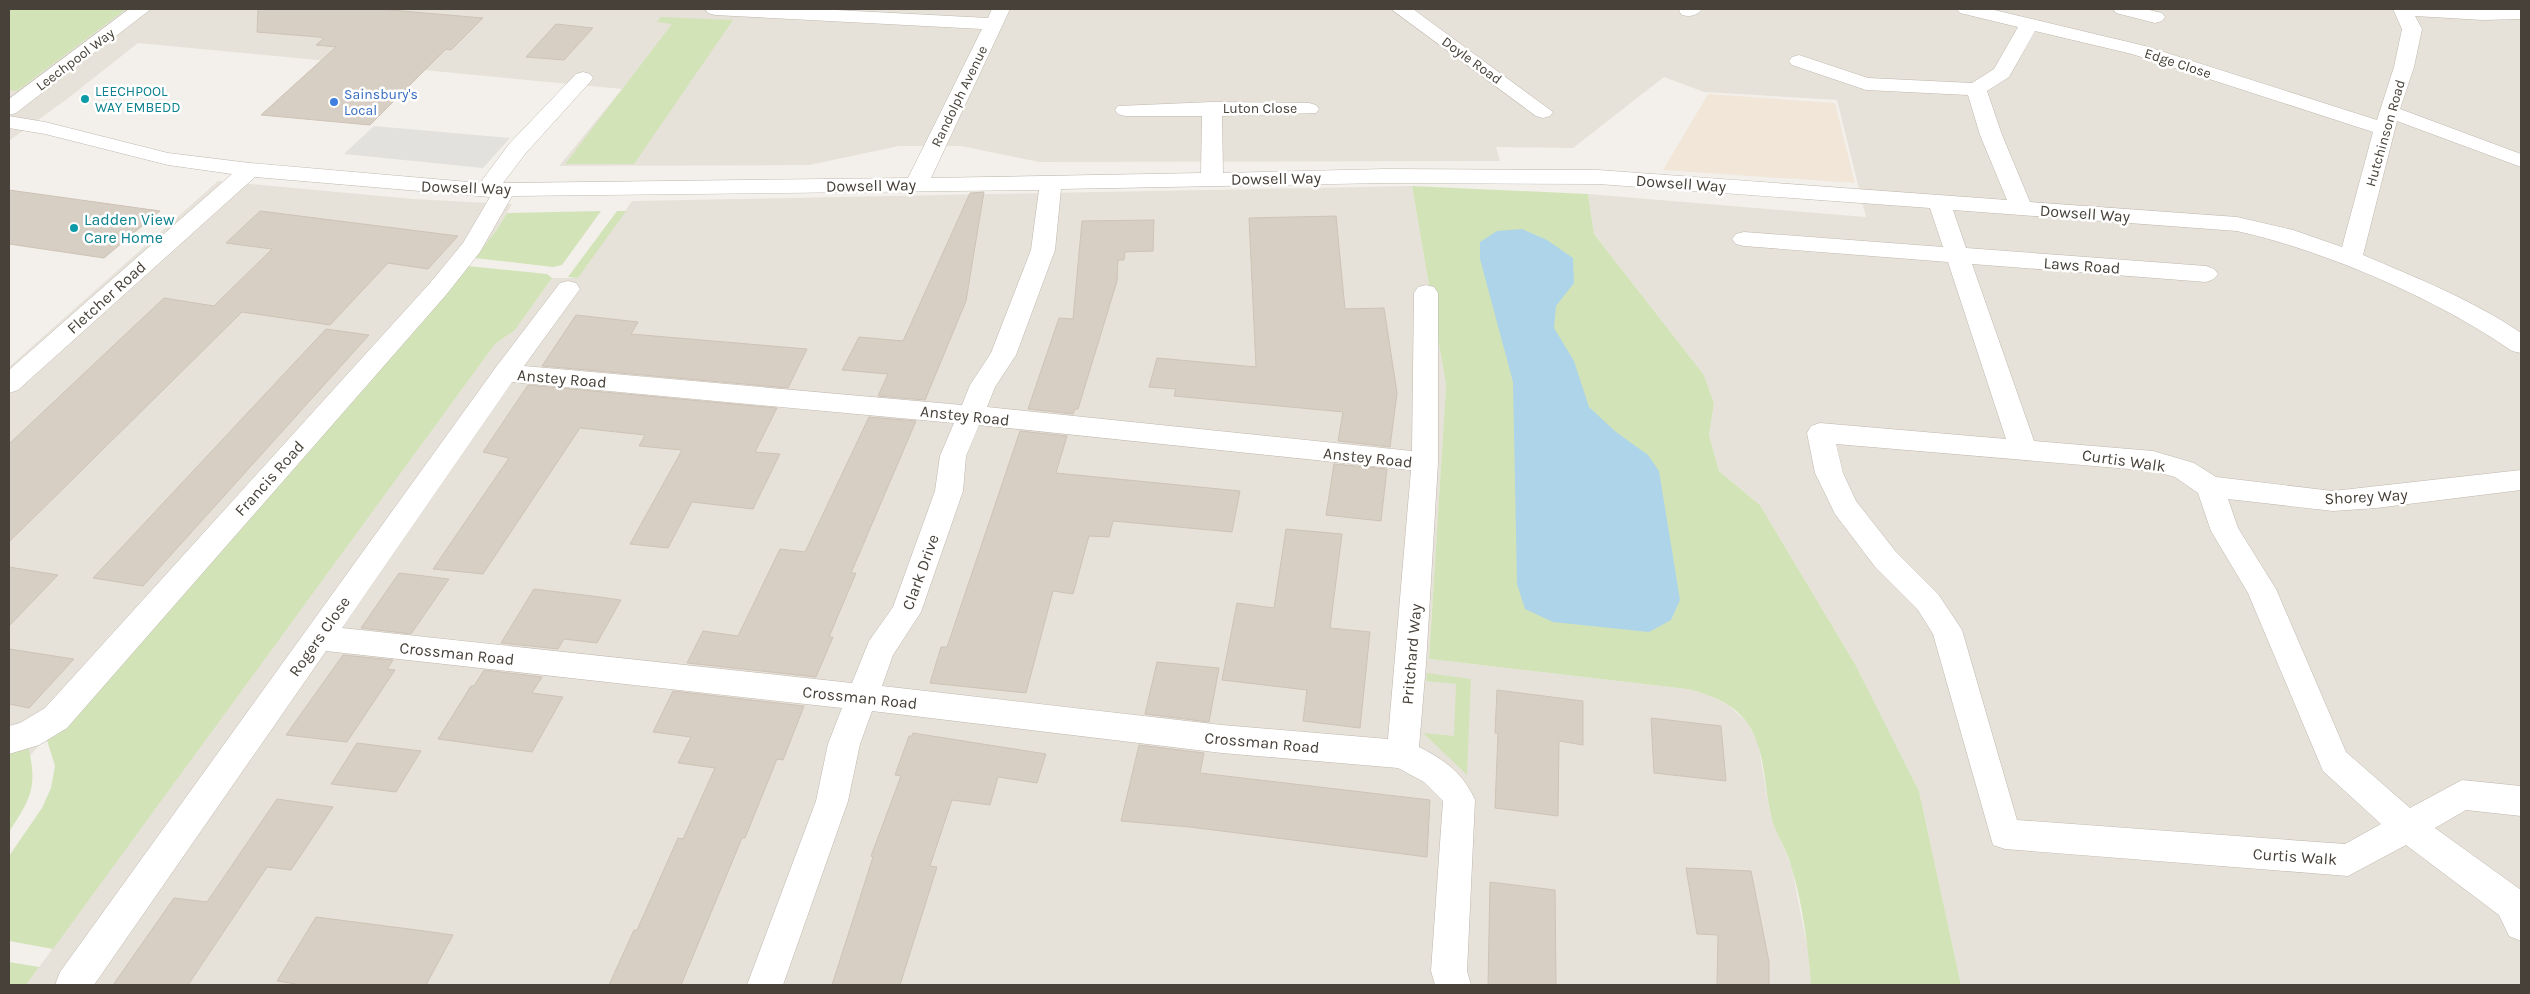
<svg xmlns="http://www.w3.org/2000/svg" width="2530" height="994" viewBox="0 0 2530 994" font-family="Karla,sans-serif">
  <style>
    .residential { fill: #e7e2d9 }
    .commercial { fill: #f2e6d9 }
    .green { fill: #d2e3b8 }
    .parking { fill: #e3e1de }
    .water { fill: #aed4e9 }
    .building { fill: #d7cec4; stroke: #cec3b5 }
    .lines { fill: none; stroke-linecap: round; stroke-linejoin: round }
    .minor-casing { stroke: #beb7ae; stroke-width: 1 }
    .minor { fill: #fff; fill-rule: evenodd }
    .culture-dot { fill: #0f9aa8; stroke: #fff; stroke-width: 2 }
    .shop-dot { fill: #3f7fe0; stroke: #fff; stroke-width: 2 }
    .labels { text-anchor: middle; stroke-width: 5; stroke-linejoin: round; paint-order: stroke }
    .far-street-label { font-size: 14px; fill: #474139; stroke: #fff }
    .far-culture-label { font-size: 14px; fill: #0d838f; stroke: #fff; text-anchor: start }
    .far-shop-label { font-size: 14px; fill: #366cbe; stroke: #fff; text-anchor: start }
    .street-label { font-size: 16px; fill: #474139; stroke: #fff }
    .culture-label { font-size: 16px; fill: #0d838f; stroke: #fff; text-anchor: start }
  </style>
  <rect width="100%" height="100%" fill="#f3f0eb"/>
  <path class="residential" d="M 9,9 L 2521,9 L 2521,985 L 1961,985 L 1919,791 L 1855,664 L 1760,505 L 1719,471 L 1709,435 L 1714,404 L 1704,375 L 1594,234 L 1588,194 L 1866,217 L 1837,100 L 1704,92 L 1664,77 L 1573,148 L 1496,147 L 1500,161 L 1039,162 L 961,146 L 899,146 L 809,165 L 559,166 L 622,89 L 138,43 L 67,99 L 9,141 Z
    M 218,181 L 413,199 L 512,204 L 496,231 L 474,258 L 46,737 L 9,781 L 9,367 Z
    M 1412,186 L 1446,385 L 1429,659 L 1687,689 L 1707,694 L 1728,705 L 1747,722 L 1758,743 L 1770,814 L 1792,868 L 1808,951 L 1811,985 L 26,985 L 495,344 L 515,330 L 552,278 L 578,278 L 632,201 Z"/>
  <path class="commercial" d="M 1708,94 L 1835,103 L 1855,183 L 1663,170 Z"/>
  <path class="green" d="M 9,9 L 126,9 L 17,91 L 9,90 Z
    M 661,17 L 733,20 L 634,164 L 565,164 L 672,24 L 657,22 Z
    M 1412,186 L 1588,194 L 1594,234 L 1704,375 L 1714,404 L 1709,435 L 1719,471 L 1760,505 L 1855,664 L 1919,791 L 1961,985 L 1811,985 C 1808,947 1803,906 1792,869 C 1787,849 1774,832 1770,812 C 1764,783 1765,750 1748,724 C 1735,704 1709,694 1687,689 L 1429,659 L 1446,385 Z
    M 601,211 L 562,265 L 553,267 L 474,258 L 496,231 L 507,213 Z
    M 617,211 L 626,211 L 578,278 L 568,277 Z
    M 467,266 L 547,274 L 552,278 L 515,330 L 495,344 L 53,949 L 9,941 L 9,856 L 42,808 L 51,788 L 55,766 L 46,737 Z
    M 1427,673 L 1471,679 L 1467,775 L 1423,733 L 1454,736 L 1456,684 L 1426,681 Z
    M 28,746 C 38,787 31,798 9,832 L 9,754 Z
    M 9,962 L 39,967 L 26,985 L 9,985 Z"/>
  <path class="parking" d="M 374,126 L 510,138 L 483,168 L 344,154 Z"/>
  <path class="water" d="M 1522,229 L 1547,240 L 1573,258 L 1574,283 L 1556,306 L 1554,328 L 1574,361 L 1589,407 L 1616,432 L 1648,455 L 1659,471 L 1680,600 L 1671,620 L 1649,632 L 1553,622 L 1525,609 L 1517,584 L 1513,382 L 1480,259 L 1480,242 L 1497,231 Z"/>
  <path class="building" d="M 258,9 L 379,9 L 483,18 L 451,50 L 446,49 L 370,125 L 261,115 L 336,47 L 316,45 L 324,38 L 318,37 L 257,32 Z
    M 556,24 L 593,28 L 564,60 L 526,57 Z
    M 9,190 L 160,211 L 104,258 L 9,244 Z
    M 984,192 L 966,301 L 925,400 L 878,396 L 888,374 L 842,370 L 859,337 L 903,341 L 970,193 Z
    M 260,211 L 458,236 L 428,269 L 388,263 L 330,325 L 242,312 L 9,542 L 9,444 L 164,298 L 214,306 L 272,249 L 226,243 Z
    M 1336,216 L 1345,309 L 1384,308 L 1397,393 L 1390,447 L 1338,441 L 1343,412 L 1174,396 L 1176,389 L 1149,387 L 1157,358 L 1256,367 L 1249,218 Z
    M 1154,220 L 1153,251 L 1125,252 L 1124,260 L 1118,260 L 1117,281 L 1078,409 L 1075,409 L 1073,414 L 1028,409 L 1059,318 L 1073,319 L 1082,221 Z
    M 576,315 L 638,322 L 631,334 L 807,349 L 788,388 L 542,366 Z
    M 326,329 L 369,335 L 143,586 L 93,578 Z
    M 528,385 L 777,408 L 755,452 L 780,454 L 753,509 L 692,502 L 668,548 L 630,544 L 682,450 L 639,446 L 645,435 L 580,428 L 483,574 L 433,569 L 509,458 L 483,452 Z
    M 869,417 L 916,421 L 851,573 L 856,573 L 829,637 L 833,637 L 816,677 L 687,663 L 703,631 L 738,636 L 780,549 L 805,552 Z
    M 1020,431 L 1067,436 L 1056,473 L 1240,491 L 1232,532 L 1113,521 L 1109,537 L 1089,536 L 1073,594 L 1053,591 L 1026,693 L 930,683 L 941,647 L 947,647 Z
    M 1334,464 L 1387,469 L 1381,521 L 1326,515 Z
    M 1286,529 L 1342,534 L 1330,628 L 1370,632 L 1360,728 L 1303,721 L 1307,690 L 1222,680 L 1237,603 L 1274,608 Z
    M 9,567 L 58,575 L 9,626 Z
    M 399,573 L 449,579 L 411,634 L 361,628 Z
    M 534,589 L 592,596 L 621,600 L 597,643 L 564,639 L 558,649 L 501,643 Z
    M 9,649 L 74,659 L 29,708 L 9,704 Z
    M 343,655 L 393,660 L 387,669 L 395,670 L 347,742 L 286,735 Z
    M 1157,662 L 1219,668 L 1209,722 L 1145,714 Z
    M 484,670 L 542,677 L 532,693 L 563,697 L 532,752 L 438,739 L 471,686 L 474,686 Z
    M 1497,690 L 1583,701 L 1583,745 L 1559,741 L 1558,816 L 1495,808 L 1498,733 L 1495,733 Z
    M 673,691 L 804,706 L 783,760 L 777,759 L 745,838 L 742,838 L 681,985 L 609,985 L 634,930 L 637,930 L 678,838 L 683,839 L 715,768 L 678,763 L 691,737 L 653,732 Z
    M 1651,718 L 1721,726 L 1726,781 L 1654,773 Z
    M 913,733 L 1046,754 L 1037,783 L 998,777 L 990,805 L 952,800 L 930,866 L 937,867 L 900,985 L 832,985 L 873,857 L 871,856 L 901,776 L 895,775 L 909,736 L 912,736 Z
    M 357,743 L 421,751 L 396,792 L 331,784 Z
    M 1139,745 L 1204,753 L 1200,773 L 1430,800 L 1427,857 L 1190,827 L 1121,821 Z
    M 277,799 L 333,807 L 291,870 L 267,867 L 188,985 L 113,985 L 174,898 L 207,902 Z
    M 1686,868 L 1751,871 L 1769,962 L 1769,985 L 1717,985 L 1718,935 L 1697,934 Z
    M 1490,882 L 1555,890 L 1556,985 L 1488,985 Z
    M 316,917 L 417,930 L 453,935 L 426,985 L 302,985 L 277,981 Z"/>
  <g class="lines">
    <defs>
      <path id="minor" d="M 129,9 L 151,9 L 16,113 L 9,115 L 9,99 Z
        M 705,9 L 817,9 L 988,18 L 992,9 L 1010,9 L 931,178 L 1201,173 L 1202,116 L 1125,116 L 1118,114 L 1115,110 L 1118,106 L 1212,102 L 1309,103 L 1316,105 L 1319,109 L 1316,113 L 1222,116 L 1223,173 L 1385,169 L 1598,170 L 2007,200 L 1980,135 L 1968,95 L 1866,90 L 1792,65 L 1789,61 L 1792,57 L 1799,55 L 1868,78 L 1972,83 L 1994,69 L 2018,27 L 1960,13 L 1957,9 L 1990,9 L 2145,46 L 2377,120 L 2394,67 L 2402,29 L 2393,9 L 2521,9 L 2521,19 L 2483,20 L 2415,16 L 2422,29 L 2414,67 L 2400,109 L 2521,154 L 2521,167 L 2397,121 L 2363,255 C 2417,278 2473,300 2521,333 L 2521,353 L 2512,351 C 2437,299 2326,251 2237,231 L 1953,210 L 1966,248 L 2206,266 L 2214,269 L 2218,274 L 2214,279 L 2206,282 L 1972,264 L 2034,441 L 2153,451 L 2194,463 L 2216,477 L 2333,491 L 2521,470 L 2521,490 L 2376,508 L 2333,511 L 2228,499 L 2238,528 L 2276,589 L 2346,752 L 2410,808 L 2462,780 L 2521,786 L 2521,816 L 2466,810 L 2435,828 L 2521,890 L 2521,941 L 2509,936 L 2499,915 L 2406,845 L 2348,876 L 2005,849 L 1993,845 L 1933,634 L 1918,610 L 1876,568 L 1835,514 L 1815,473 L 1807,433 L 1811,426 L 1820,423 L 2006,439 L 1948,262 L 1744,246 L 1736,244 L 1732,239 L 1736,234 L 1744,232 L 1943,247 L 1930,208 L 1598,184 L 1385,183 L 1061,189 L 1055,250 L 1016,355 L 995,387 L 987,407 L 1412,451 L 1414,293 L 1418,287 L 1426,285 L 1434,287 L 1438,293 L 1438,462 L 1426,664 L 1419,747 C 1445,760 1463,773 1475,800 L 1467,971 L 1471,985 L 1435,985 L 1431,971 L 1443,801 L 1424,782 L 1398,768 L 1222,753 L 872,711 L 860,744 L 848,801 L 783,985 L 747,985 L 816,801 L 828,744 L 842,708 L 326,651 L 94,985 L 55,985 L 60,972 L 496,367 L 560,283 L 568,281 L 576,283 L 580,289 L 524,366 L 962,405 L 970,385 L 991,353 L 1031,250 L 1039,190 L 512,196 L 480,252 L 446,295 L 67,728 L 39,745 L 9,754 L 9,726 L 20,723 L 45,708 L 430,283 L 463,243 L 490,197 L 255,177 L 18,390 L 9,393 L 9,370 L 232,174 L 168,165 L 45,134 L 9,128 L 9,116 L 45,122 L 168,153 L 250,163 L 480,183 L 509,144 L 576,74 L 583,72 L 590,74 L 593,78 L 590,82 L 525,154 L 503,183 L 908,178 L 982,29 L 715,15 L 708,13 ZM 2035,31 L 2132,54 L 2373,132 L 2342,247 L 2293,230 L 2237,217 L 2030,202 L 2002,135 L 1987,91 L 2009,77 ZM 512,382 L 954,423 L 940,456 L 935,491 L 893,607 L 869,641 L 852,683 L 342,628 ZM 979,425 L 1411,470 L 1388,739 L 1222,725 L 882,686 L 893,655 L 921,612 L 963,491 L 966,456 ZM 1836,444 L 2153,471 L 2175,477 L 2198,493 L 2211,531 L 2248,593 L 2323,771 L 2381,824 L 2345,844 L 2017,820 L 1962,630 L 1938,594 L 1896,552 L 1856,501 L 1843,473 Z
        M 1391,9 L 1413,9 L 1553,112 L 1550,116 L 1543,118 L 1536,116 Z
        M 1681,9 L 1702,9 C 1696,16 1691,17 1682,15 L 1679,11 Z
        M 2113,9 L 2145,9 L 2162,13 L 2165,17 L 2162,21 L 2155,23 L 2116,13 Z"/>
    </defs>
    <use href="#minor" class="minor-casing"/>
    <use href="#minor" class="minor"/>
  </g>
  <g class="culture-dot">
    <circle cx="85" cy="99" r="5"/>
    <circle cx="74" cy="228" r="5"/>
  </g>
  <circle class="shop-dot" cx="334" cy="102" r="5"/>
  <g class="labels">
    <g class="far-street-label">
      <text transform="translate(75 59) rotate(-37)" y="5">Leechpool Way</text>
      <text transform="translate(1472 60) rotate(36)" y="5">Doyle Road</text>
      <text transform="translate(2178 63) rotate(18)" y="5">Edge Close</text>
      <text transform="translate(959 96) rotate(-64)" y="5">Randolph Avenue</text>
      <text x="1260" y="113">Luton Close</text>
      <text transform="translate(2385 133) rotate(-74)" y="5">Hutchinson Road</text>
    </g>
    <g class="far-culture-label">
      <text x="95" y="96">LEECHPOOL<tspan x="95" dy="16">WAY EMBEDD</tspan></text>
    </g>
    <g class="far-shop-label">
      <text x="344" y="99">Sainsbury's<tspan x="344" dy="16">Local</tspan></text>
    </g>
    <g class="street-label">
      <text transform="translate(1276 178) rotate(-1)" y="6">Dowsell Way</text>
      <text transform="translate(1681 183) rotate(4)" y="6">Dowsell Way</text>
      <text transform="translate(871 185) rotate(-1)" y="6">Dowsell Way</text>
      <text transform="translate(466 187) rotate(2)" y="6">Dowsell Way</text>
      <text transform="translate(2085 213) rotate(4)" y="6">Dowsell Way</text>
      <text transform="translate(2082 265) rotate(4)" y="6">Laws Road</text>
      <text transform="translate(106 297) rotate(-42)" y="6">Fletcher Road</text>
      <text transform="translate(562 378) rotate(5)" y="6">Anstey Road</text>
      <text transform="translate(965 415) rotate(6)" y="6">Anstey Road</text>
      <text transform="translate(1368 457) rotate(6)" y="6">Anstey Road</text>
      <text transform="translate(2124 460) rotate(8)" y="6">Curtis Walk</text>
      <text transform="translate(269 478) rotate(-48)" y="6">Francis Road</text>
      <text transform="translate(2366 496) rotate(-3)" y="6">Shorey Way</text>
      <text transform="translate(920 572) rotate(-70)" y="6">Clark Drive</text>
      <text transform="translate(319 636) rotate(-55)" y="6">Rogers Close</text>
      <text transform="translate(457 653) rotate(6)" y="6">Crossman Road</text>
      <text transform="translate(1411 654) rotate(-85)" y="6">Pritchard Way</text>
      <text transform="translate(860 697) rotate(6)" y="6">Crossman Road</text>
      <text transform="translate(1262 742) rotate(5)" y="6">Crossman Road</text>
      <text transform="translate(2295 856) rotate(4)" y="6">Curtis Walk</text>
    </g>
    <g class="culture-label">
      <text x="84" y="225">Ladden View<tspan x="84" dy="18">Care Home</tspan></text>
    </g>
  </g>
  <rect width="2530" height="994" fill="none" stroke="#474139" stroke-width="20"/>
</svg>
